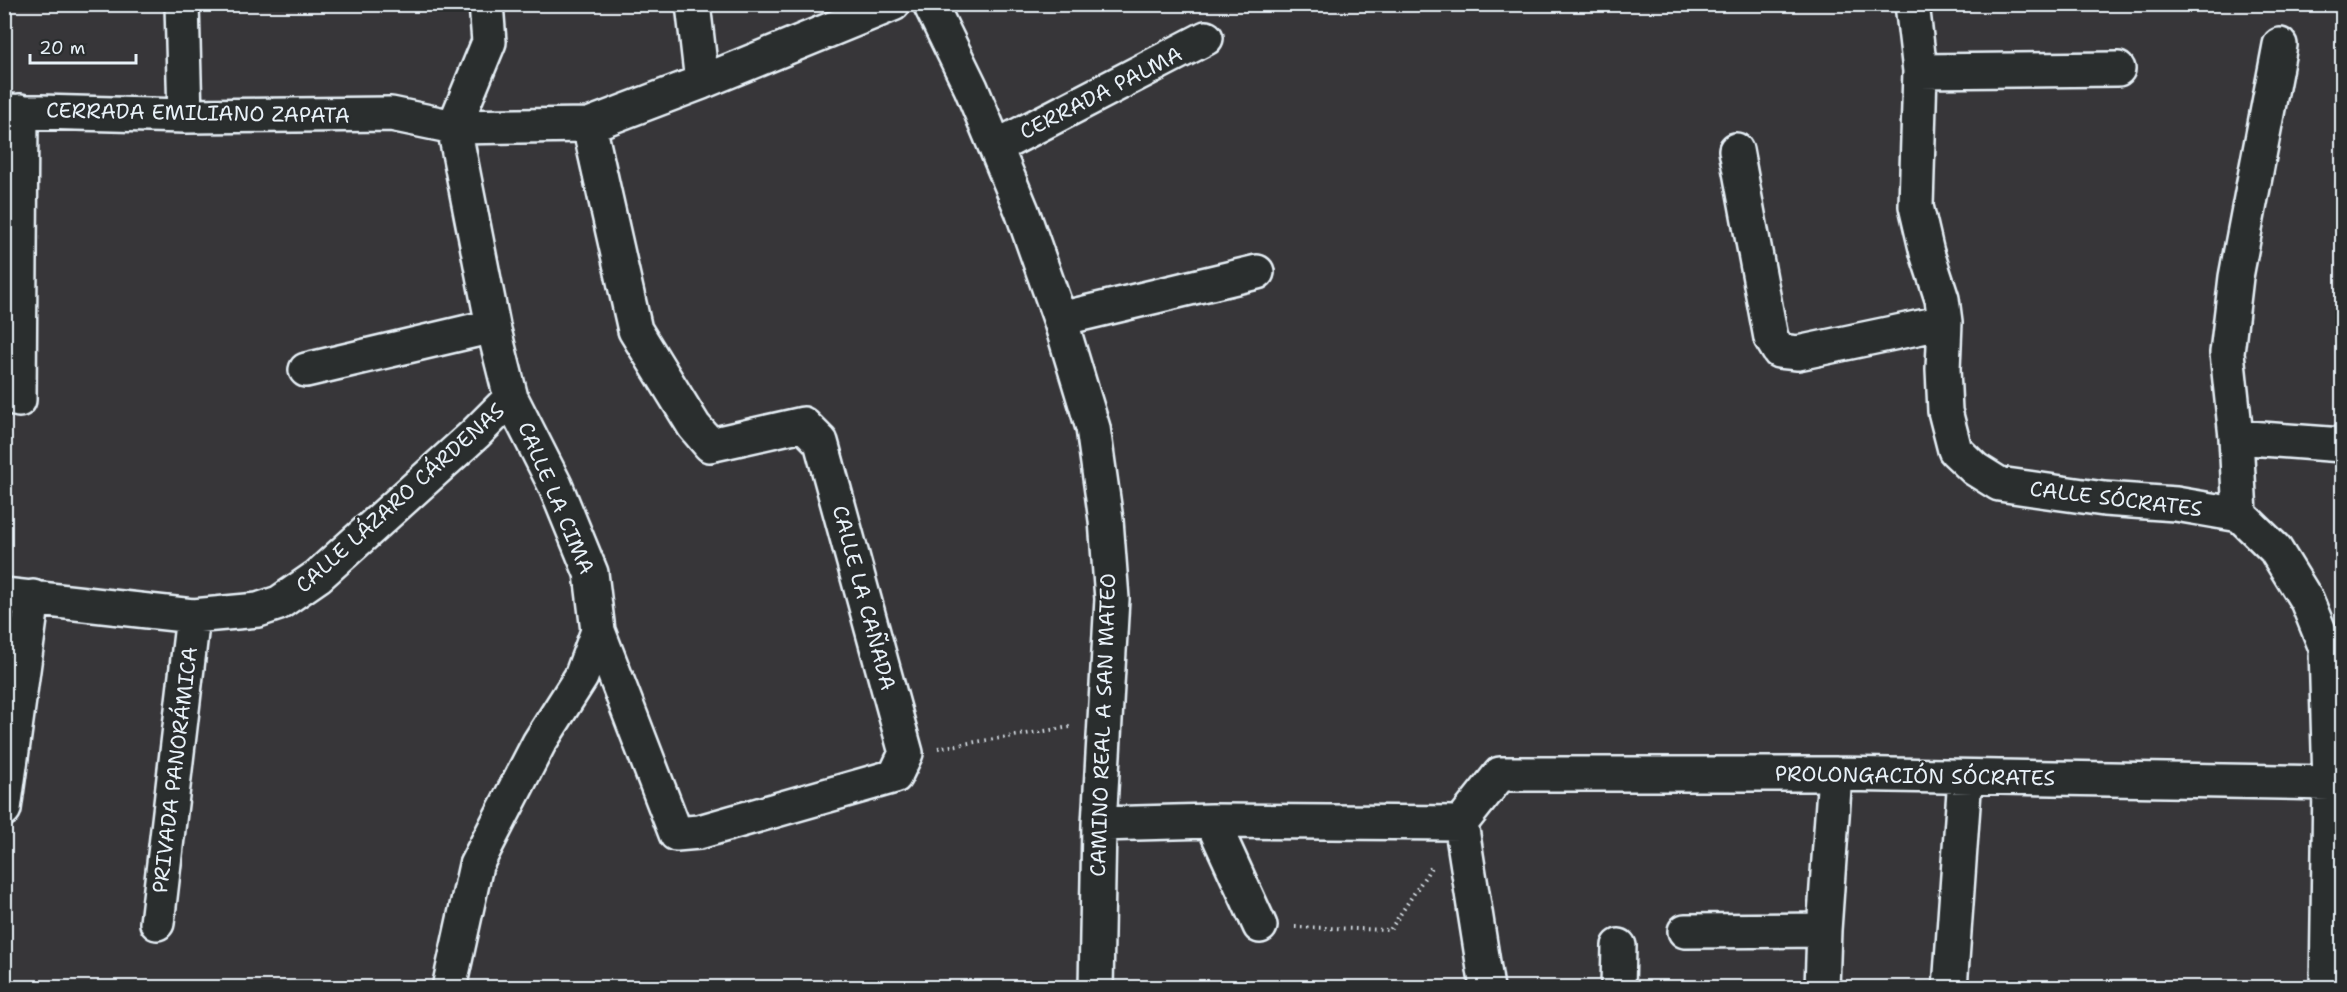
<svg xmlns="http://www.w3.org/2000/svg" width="2347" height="992" viewBox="0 0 2347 992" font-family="'Shantell Sans',sans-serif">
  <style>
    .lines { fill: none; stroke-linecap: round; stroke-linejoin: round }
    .minor-casing { stroke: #e8f1f8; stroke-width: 38 }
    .path { stroke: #e8f1f8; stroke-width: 4; stroke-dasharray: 1.5 4.5; stroke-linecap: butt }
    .minor { stroke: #2a2d2e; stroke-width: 33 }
    .labels { text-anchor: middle; stroke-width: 4.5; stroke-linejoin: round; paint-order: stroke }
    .street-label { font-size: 21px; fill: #e8f1f8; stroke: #2a2d2e }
  </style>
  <rect width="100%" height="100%" fill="#373639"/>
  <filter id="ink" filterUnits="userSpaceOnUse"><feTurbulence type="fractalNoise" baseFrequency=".0167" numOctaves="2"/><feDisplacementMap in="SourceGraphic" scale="12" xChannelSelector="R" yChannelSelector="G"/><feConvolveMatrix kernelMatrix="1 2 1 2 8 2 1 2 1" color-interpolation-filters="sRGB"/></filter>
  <g filter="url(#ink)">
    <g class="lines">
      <defs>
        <path id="minor" d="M 182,4 L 185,116
          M 693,4 L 702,82
          M 930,4 L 971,88 L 1022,211 L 1060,319 L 1093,428 L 1106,520 L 1112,599 L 1099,824 L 1096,988
          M 1912,4 L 1920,71 L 1916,206 L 1927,253 L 1942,299 L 1945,322 L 1943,369 L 1945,411 L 1955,450 L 1975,469 L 1999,484 L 2104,499 L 2176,504 L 2240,515 L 2275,549 L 2307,601 L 2326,648 L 2330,783 L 2327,988
          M 1920,71 L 2118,69
          M 4,111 L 185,116 L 391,114 L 454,127 L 589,125 L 702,82 L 893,4
          M 589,125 L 635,330 L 694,426 L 710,445 L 803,424 L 821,442 L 906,753 L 895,776 L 699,832 L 676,834 L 598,631
          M 996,147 L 1206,38
          M 1736,150 L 1771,338 L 1779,351 L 1798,353 L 1945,322
          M 1060,319 L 1257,272
          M 306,370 L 493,326
          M 19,400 L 21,111
          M 2236,437 L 2342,445
          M 2240,515 L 2236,437 L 2227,353 L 2236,277 L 2280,45
          M 4,595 L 193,616 L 258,610 L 279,603 L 318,576 L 475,434 L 511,398
          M 4,809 L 33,597
          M 1212,821 L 1461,823
          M 1461,823 L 1500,774 L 1835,774 L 2330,783
          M 1461,823 L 1487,988
          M 1099,824 L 1212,821 L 1260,926
          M 157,923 L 193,616
          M 1685,931 L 1824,930
          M 449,988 L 476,865 L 539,743 L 581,677 L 598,631 L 591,573 L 555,485 L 511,398 L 493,326 L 454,127 L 489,42 L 486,4
          M 1618,988 L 1619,946
          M 1822,988 L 1824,930 L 1835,774
          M 1950,988 L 1965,777"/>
      </defs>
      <use href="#minor" class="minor-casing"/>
      <path class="path" d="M 938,748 L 1070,727
        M 1295,927 L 1390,930 L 1432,866"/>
      <use href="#minor" class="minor"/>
    </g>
  </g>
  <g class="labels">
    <g class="street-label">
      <text transform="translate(1101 93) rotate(-27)" y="7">CERRADA PALMA</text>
      <text transform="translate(198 113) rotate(1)" y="7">CERRADA EMILIANO ZAPATA</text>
      <text transform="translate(400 498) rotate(-42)" y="7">CALLE LÁZARO CÁRDENAS</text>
      <text transform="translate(556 498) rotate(67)" y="7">CALLE LA CIMA</text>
      <text transform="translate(2116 499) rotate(7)" y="7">CALLE SÓCRATES</text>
      <text transform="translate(864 598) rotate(75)" y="7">CALLE LA CAÑADA</text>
      <text transform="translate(1103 725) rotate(-88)" y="7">CAMINO REAL A SAN MATEO</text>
      <text transform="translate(175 770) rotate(-83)" y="7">PRIVADA PANORÁMICA</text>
      <text transform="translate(1915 776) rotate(1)" y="7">PROLONGACIÓN SÓCRATES</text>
    </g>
  </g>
  <rect width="2347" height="992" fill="none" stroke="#2a2d2e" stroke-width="24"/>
  <rect x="12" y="12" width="2323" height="968" fill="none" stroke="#e8f1f8" stroke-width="2" filter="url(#ink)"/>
  <path d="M30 54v9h106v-9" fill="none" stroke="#e8f1f8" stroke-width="3"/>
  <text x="39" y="54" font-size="18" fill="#e8f1f8" stroke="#2a2d2e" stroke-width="4.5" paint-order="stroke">20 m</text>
</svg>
